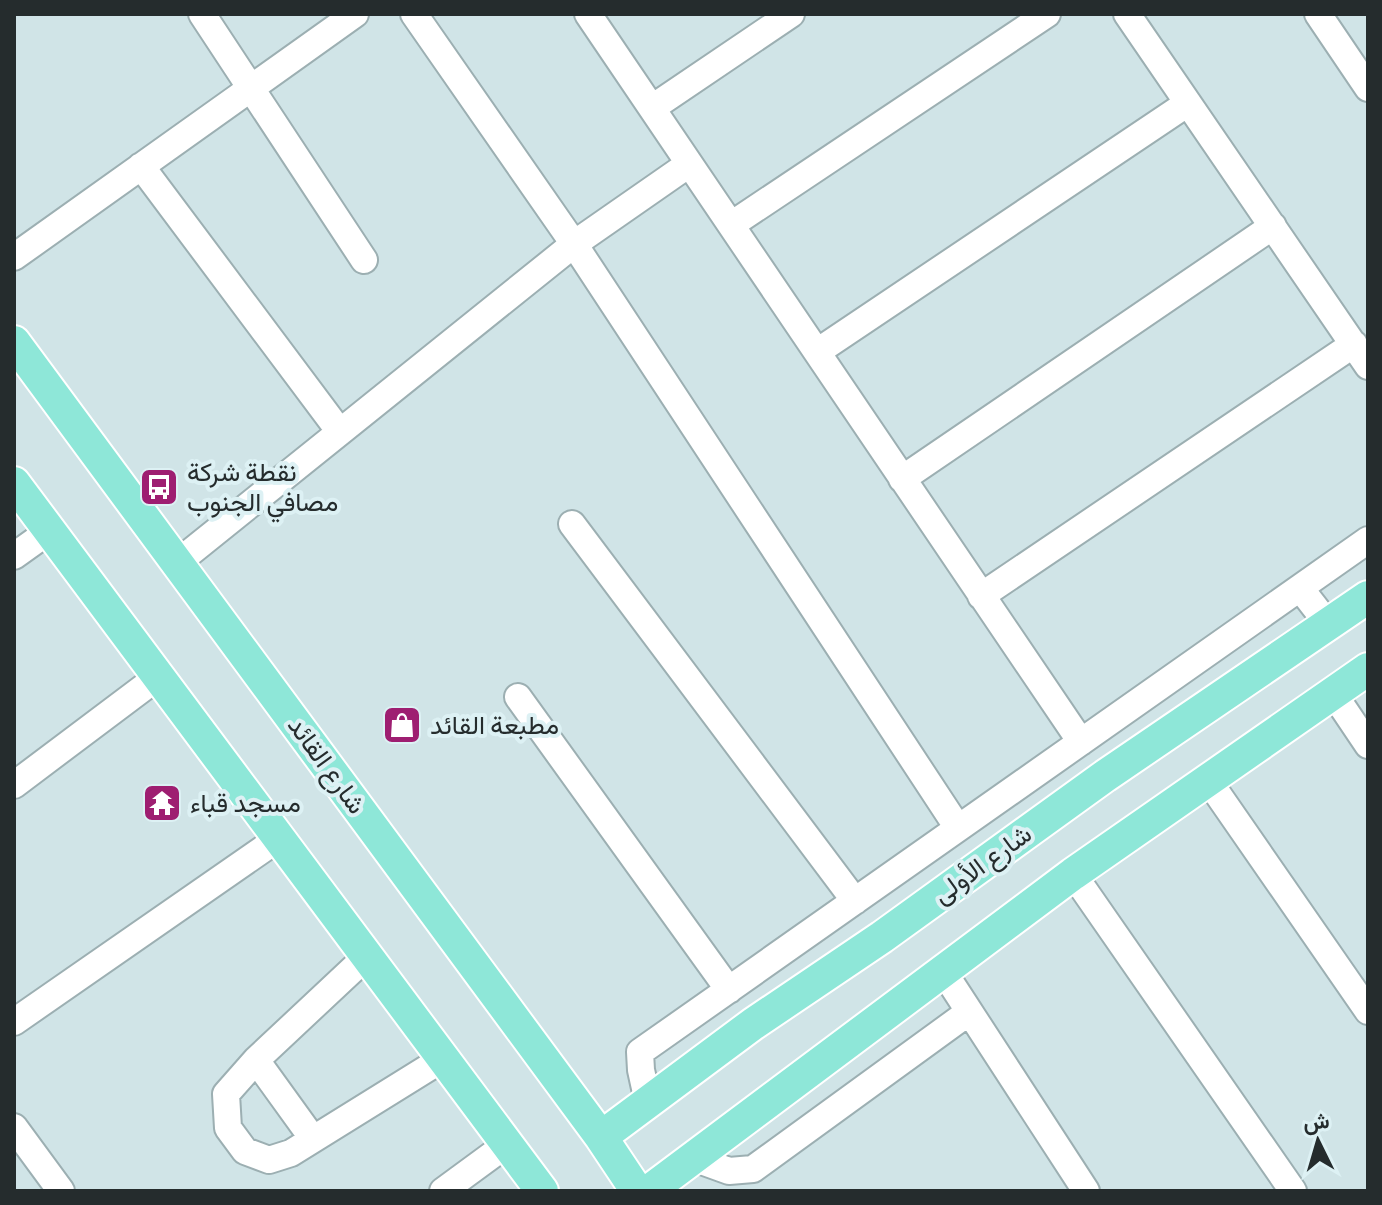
<svg xmlns="http://www.w3.org/2000/svg" width="1382" height="1205" viewBox="0 0 1382 1205" font-family="Manrope,Vazirmatn,sans-serif">
  <style>
    .lines { fill: none; stroke-linecap: round; stroke-linejoin: round }
    .minor-casing { stroke: #9cafb2; stroke-width: 30 }
    .major-casing { stroke: #fff; stroke-width: 36 }
    .minor { stroke: #fff; stroke-width: 26 }
    .major { stroke: #8ee7d8; stroke-width: 32 }
    .labels { text-anchor: middle; stroke-width: 8; stroke-linejoin: round; paint-order: stroke }
    .poi-label { font-size: 26px; fill: #252c2d; stroke: #ddf1f4; text-anchor: start }
    .street-label { font-size: 26px; fill: #252c2d; stroke: #ddf1f4 }
  </style>
  <rect width="100%" height="100%" fill="#d0e4e7"/>
  <g class="lines">
    <defs>
      <path id="minor" d="M 202,14 L 364,260
        M 414,14 L 574,244 L 958,828
        M 588,14 L 1081,742
        M 1127,14 L 1368,366
        M 1318,14 L 1368,88
        M 652,108 L 791,14
        M 141,166 L 340,432
        M 731,225 L 1047,14
        M 14,257 L 355,14
        M 817,352 L 1188,103
        M 902,479 L 1273,226
        M 572,524 L 855,901
        M 14,556 L 49,531
        M 177,563 L 574,244 L 689,164
        M 1300,588 L 1328,624
        M 981,596 L 1354,344
        M 1333,693 L 1368,745
        M 518,697 L 729,990
        M 1208,780 L 1368,1011
        M 14,785 L 159,676
        M 1073,874 L 1293,1191
        M 367,956 L 256,1060 L 226,1094 L 228,1128 L 245,1151 L 269,1160 L 291,1153 L 444,1058
        M 943,971 L 1086,1191
        M 14,1022 L 279,838
        M 256,1060 L 313,1139
        M 648,1102 L 641,1070 L 640,1052 L 1368,540
        M 14,1127 L 61,1191
        M 693,1158 L 729,1171 L 753,1169 L 969,1012
        M 443,1191 L 507,1144"/>
      <path id="major" d="M 14,342 L 601,1137 L 637,1191
        M 14,483 L 542,1191
        M 601,1137 L 753,1024 L 882,937 L 1105,776 L 1368,597
        M 649,1191 L 1073,874 L 1368,669"/>
    </defs>
    <use href="#minor" class="minor-casing"/>
    <use href="#major" class="major-casing"/>
    <use href="#minor" class="minor"/>
    <use href="#major" class="major"/>
  </g>
  <defs>
    <symbol id="bus-square" viewBox="-11 -11 22 22"><rect x="-9" y="-9" width="18" height="18" rx="4" fill="#9e1e71" stroke="#ddf1f4"/><path d="M-5-6H5V4H4V6H2V4H-2V6H-4V4H-5ZM-3.5-4V0h7V-4ZM-3.5 1.2v1.5H-2V1.2ZM2 1.2v1.5H3.5V1.2Z" fill="#fff"/></symbol>
    <symbol id="shop-square" viewBox="-11 -11 22 22"><rect x="-9" y="-9" width="18" height="18" rx="4" fill="#9e1e71" stroke="#ddf1f4"/><path d="M-5-2.5h2.3a2.7 3.5 0 0 1 5.4 0H5L5.5 6h-11ZM-1.5-2.5h3a1.5 2.3 0 0 0-3 0Z" fill="#fff"/></symbol>
    <symbol id="temple-square" viewBox="-11 -11 22 22"><rect x="-9" y="-9" width="18" height="18" rx="4" fill="#9e1e71" stroke="#ddf1f4"/><path d="M0-6L5-2H3V0L6.5 2.5H4V6H1.5V3h-3V6H-4V2.5H-6.5L-3 0V-2H-5Z" fill="#fff"/></symbol>
  </defs>
  <g fill-rule="evenodd">
    <use href="#bus-square" x="137" y="465" width="44" height="44"/>
    <use href="#shop-square" x="380" y="703" width="44" height="44"/>
    <use href="#temple-square" x="140" y="781" width="44" height="44"/>
  </g>
  <g class="labels">
    <g class="poi-label">
      <text x="187" y="481">نقطة شركة<tspan x="187" dy="30">مصافي الجنوب</tspan></text>
      <text x="430" y="734">مطبعة القائد</text>
      <text x="190" y="812">مسجد قباء</text>
    </g>
    <g class="street-label">
      <text transform="translate(327 765) rotate(54)" y="9">شارع القائد</text>
      <text transform="translate(982 864) rotate(-36)" y="9">شارع الأولى</text>
    </g>
  </g>
  <rect width="1382" height="1205" fill="none" stroke="#252c2d" stroke-width="32"/>
  <g transform="translate(1318 1141) rotate(355)" stroke="#ddf1f4" stroke-width="6" paint-order="stroke">
  <path d="M0-6L14 30L0 20L-14 30Z" fill="#252c2d"/>
  <text y="-12" font-size="22" font-weight="bold" text-anchor="middle" fill="#252c2d">ش</text>
  </g>
</svg>
